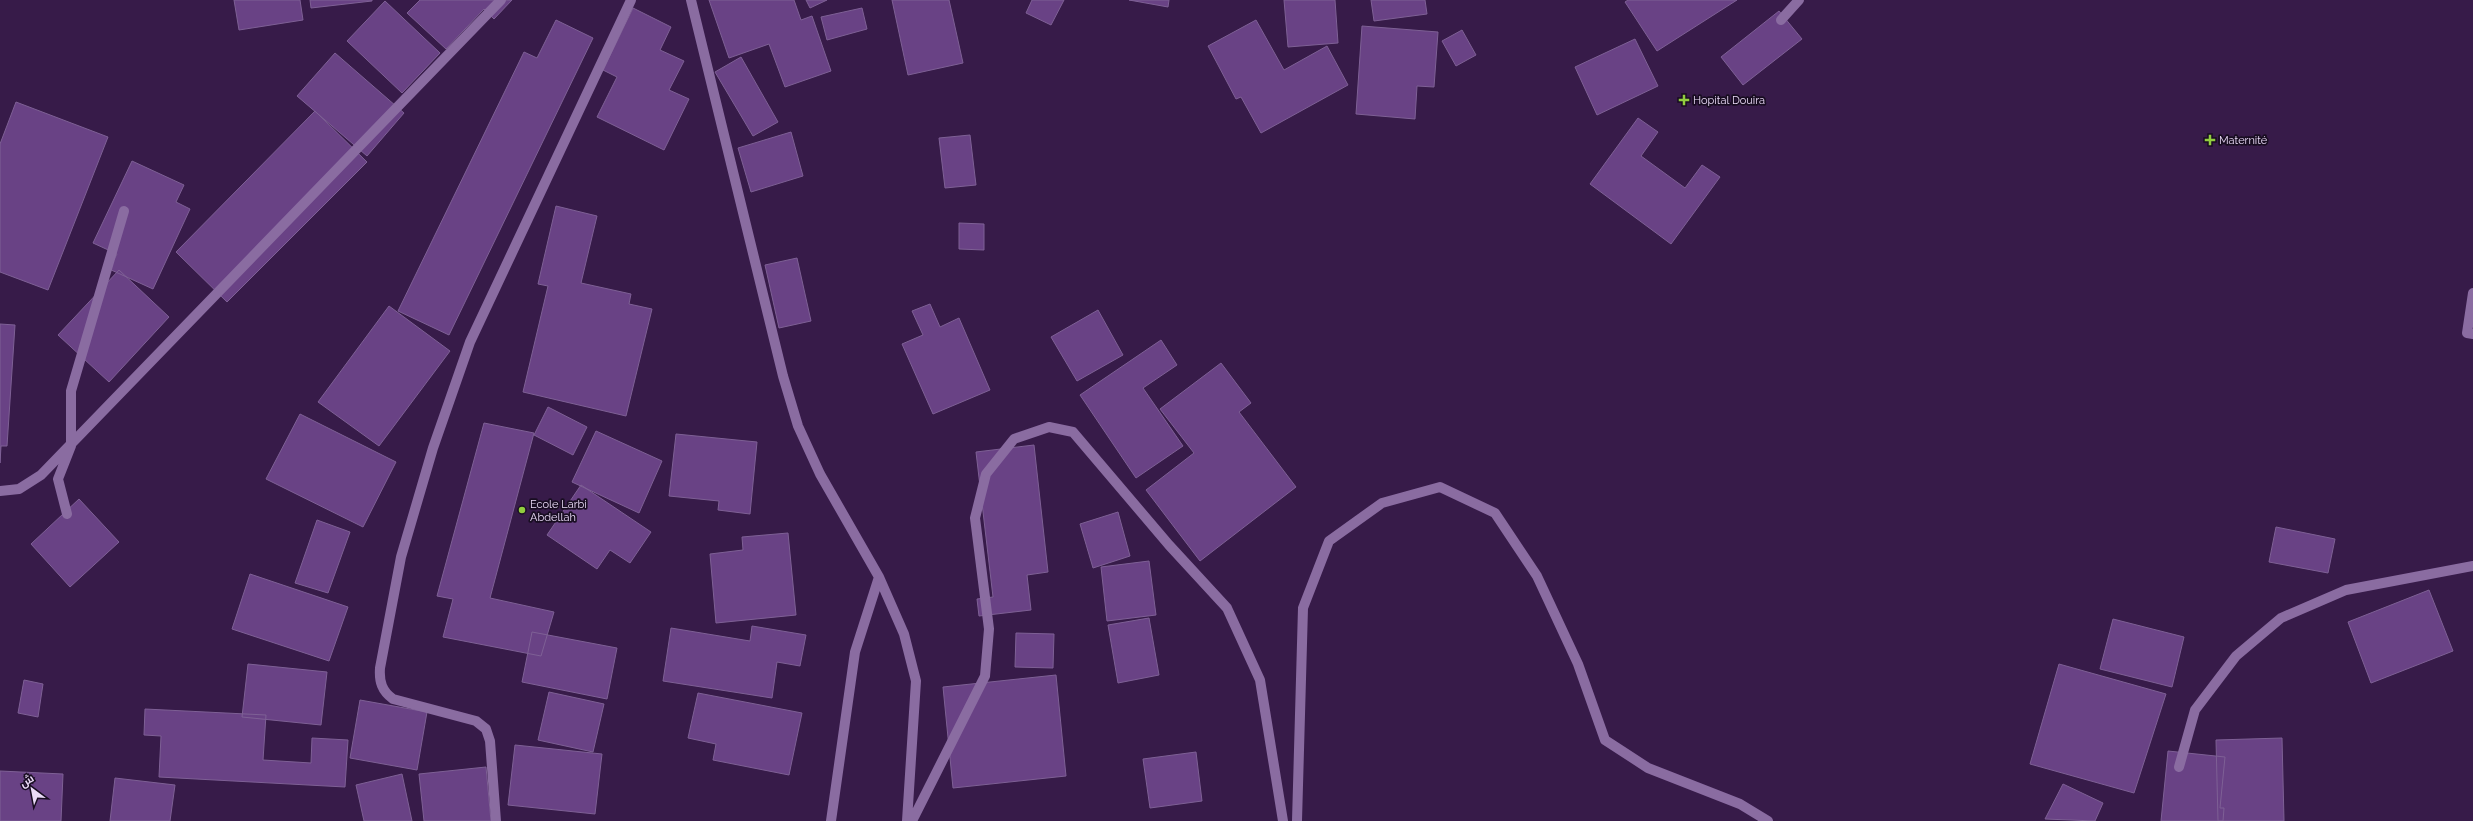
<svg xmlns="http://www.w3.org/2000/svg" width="2473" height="821" viewBox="0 0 2473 821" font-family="Raleway,Cairo,sans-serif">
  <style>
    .building { fill: #694285; stroke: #7e6095 }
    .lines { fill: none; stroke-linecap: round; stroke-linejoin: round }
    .service { stroke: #8a6ca1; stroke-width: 10 }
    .minor { stroke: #8a6ca1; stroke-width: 10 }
    .poi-dot { fill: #91cd3f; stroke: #180d21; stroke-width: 1.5 }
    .labels { text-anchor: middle; stroke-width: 3.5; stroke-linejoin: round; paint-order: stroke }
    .poi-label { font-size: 11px; fill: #eadaf7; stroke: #180d21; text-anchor: start }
  </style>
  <rect width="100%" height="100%" fill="#371b49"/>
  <path class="building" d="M 234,0 L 300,0 L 303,20 L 239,30 Z
    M 310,0 L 372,0 L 372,1 L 311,8 Z
    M 420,0 L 512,0 L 494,19 L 484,9 L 446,49 L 407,13 Z
    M 709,0 L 794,0 L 801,20 L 812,16 L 831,71 L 785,87 L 769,44 L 729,58 Z
    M 806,0 L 827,0 L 810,8 Z
    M 892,0 L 949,0 L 963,63 L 908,75 Z
    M 1032,0 L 1064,0 L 1051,25 L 1026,13 Z
    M 1129,0 L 1169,0 L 1168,7 Z
    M 1284,0 L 1335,0 L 1338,43 L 1288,47 Z
    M 1371,0 L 1425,0 L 1427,14 L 1374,21 Z
    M 1628,0 L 1737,0 L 1657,51 L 1625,2 Z
    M 385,1 L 440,53 L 402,93 L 347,41 Z
    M 633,8 L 671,27 L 660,50 L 684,61 L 669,90 L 689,99 L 664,150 L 597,117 L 617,77 L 603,70 Z
    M 862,8 L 867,29 L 827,40 L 821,17 Z
    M 1779,11 L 1802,39 L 1743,85 L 1721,57 Z
    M 556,20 L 593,38 L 449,335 L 398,311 L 524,52 L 537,58 Z
    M 1256,20 L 1284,70 L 1327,46 L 1348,85 L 1261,133 L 1241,97 L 1236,99 L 1208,46 Z
    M 1362,26 L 1438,32 L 1434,87 L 1417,86 L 1415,119 L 1356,114 Z
    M 1462,30 L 1476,55 L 1456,66 L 1442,41 Z
    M 1635,39 L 1658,86 L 1597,115 L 1575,67 Z
    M 335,53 L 404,113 L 367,156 L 297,96 Z
    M 741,57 L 778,122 L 753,136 L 715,72 Z
    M 16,102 L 108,137 L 48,290 L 0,272 L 0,144 Z
    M 315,111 L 367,162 L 227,302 L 176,252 Z
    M 1638,118 L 1658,132 L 1641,156 L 1685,188 L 1702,165 L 1720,177 L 1671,244 L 1590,184 Z
    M 791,132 L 803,176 L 751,192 L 738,148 Z
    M 970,135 L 976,185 L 945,188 L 939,138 Z
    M 132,161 L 184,185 L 176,202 L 190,209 L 153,289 L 109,269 L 117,254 L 93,243 Z
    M 556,206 L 597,216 L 581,283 L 631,294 L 629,304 L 652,309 L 626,416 L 523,392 L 548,286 L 538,284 Z
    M 959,223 L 984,224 L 984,250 L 959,249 Z
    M 797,258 L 811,321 L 779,328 L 765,265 Z
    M 119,270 L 169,317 L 109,382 L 58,335 Z
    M 930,304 L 940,327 L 959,318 L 990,390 L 933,414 L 902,344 L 923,335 L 912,311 Z
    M 389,306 L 450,351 L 379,446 L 318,402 Z
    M 1098,310 L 1123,355 L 1077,381 L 1051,337 Z
    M 0,324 L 15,325 L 7,446 L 1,446 L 0,463 Z
    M 1161,340 L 1177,365 L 1143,388 L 1183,446 L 1136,478 L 1080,395 Z
    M 1221,363 L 1251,403 L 1239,412 L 1296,487 L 1200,561 L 1146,490 L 1194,453 L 1160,409 Z
    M 548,407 L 587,427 L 573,455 L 534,435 Z
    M 300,414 L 396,462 L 363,527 L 266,479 Z
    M 484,423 L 534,433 L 490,598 L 554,612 L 541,656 L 443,637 L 453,599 L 437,596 Z
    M 596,431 L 662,461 L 639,513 L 572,482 Z
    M 676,434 L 757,442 L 750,514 L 718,510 L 719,501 L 669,496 Z
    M 1034,445 L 1048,572 L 1027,575 L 1031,610 L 979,616 L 977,599 L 993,597 L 976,452 Z
    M 581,485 L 651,532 L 630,563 L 610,550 L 597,569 L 547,535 Z
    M 79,499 L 119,542 L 70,587 L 31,544 Z
    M 1118,512 L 1130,556 L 1093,568 L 1080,524 Z
    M 317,520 L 350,532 L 328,593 L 295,583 Z
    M 2276,527 L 2335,539 L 2328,573 L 2269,562 Z
    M 788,533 L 796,615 L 716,623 L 710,554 L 743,550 L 742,537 Z
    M 1149,561 L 1156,615 L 1107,621 L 1101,567 Z
    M 250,574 L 348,607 L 329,661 L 232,629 Z
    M 2429,590 L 2453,651 L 2371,683 L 2348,622 Z
    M 1149,618 L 1159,675 L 1118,683 L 1108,625 Z
    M 2113,619 L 2184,637 L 2172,687 L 2100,669 Z
    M 752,626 L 806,635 L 800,666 L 777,662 L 772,698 L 663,681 L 671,628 L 750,641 Z
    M 532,632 L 617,648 L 607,699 L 522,682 Z
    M 1016,633 L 1054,634 L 1053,668 L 1015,667 Z
    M 248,664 L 327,672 L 321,725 L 242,717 Z
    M 2059,664 L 2166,694 L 2134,793 L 2030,764 Z
    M 1056,675 L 1066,776 L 953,788 L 943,687 Z
    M 24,680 L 43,684 L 38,717 L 18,713 Z
    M 549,692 L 604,704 L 593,752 L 538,740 Z
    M 698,693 L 802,713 L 789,775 L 713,760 L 716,744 L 688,738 Z
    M 360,700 L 427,712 L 417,770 L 350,758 Z
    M 145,709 L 266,715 L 263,760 L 311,763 L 312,738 L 348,740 L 345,787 L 159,777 L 161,736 L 144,735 Z
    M 2282,738 L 2284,821 L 2218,821 L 2216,740 Z
    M 515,745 L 602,754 L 595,814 L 508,805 Z
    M 2168,751 L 2225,757 L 2220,808 L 2224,808 L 2223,821 L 2161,821 Z
    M 1196,752 L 1202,801 L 1150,808 L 1143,759 Z
    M 486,767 L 491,821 L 424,821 L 419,774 Z
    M 0,771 L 63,774 L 61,821 L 0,821 Z
    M 402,774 L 412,821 L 364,821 L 356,785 Z
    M 115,778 L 175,785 L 170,821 L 110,821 Z
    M 2063,784 L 2103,803 L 2095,821 L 2045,819 Z"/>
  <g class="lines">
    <path class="service" d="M 1781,20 L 1799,0
      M 2473,293 L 2467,333 L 2473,334
      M 1297,821 L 1303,608 L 1329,541 L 1382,503 L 1440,487 L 1495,513 L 1537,576 L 1578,664 L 1605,740 L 1648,768 L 1740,804 L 1768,821"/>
    <path class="minor" d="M 691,0 L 783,376 L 798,426 L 820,474 L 879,577 L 904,634 L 916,681 L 907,821
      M 0,491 L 19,489 L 41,475 L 501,0
      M 67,514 L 58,479 L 71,446 L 71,391 L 124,211
      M 2179,767 L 2195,710 L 2236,656 L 2281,618 L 2346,590 L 2473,566
      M 496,821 L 490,741 L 486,729 L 476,721 L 393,699 C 382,691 379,682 380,668 L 401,557 L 433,448 L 470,342 L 631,0
      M 831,821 L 855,652 L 879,577
      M 912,821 L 985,676 L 989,629 L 975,518 L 986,474 L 1014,439 L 1049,427 L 1073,432 L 1169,545 L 1227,608 L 1260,680 L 1283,821"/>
  </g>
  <g class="poi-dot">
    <path d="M1682 94h4v4h4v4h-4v4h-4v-4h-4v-4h4z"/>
    <path d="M2208 134h4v4h4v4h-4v4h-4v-4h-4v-4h4z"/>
    <circle cx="522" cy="510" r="4"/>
  </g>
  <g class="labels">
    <g class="poi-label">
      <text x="1693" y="104">Hopital Douira</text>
      <text x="2219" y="144">Maternité</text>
      <text x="530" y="508">Ecole Larbi<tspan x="530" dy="13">Abdellah</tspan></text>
    </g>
  </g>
  <g transform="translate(32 789) rotate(328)" stroke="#180d21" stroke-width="3" paint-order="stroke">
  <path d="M0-3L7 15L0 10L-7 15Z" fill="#eadaf7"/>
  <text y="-6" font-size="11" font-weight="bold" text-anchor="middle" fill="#eadaf7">ش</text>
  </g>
</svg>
